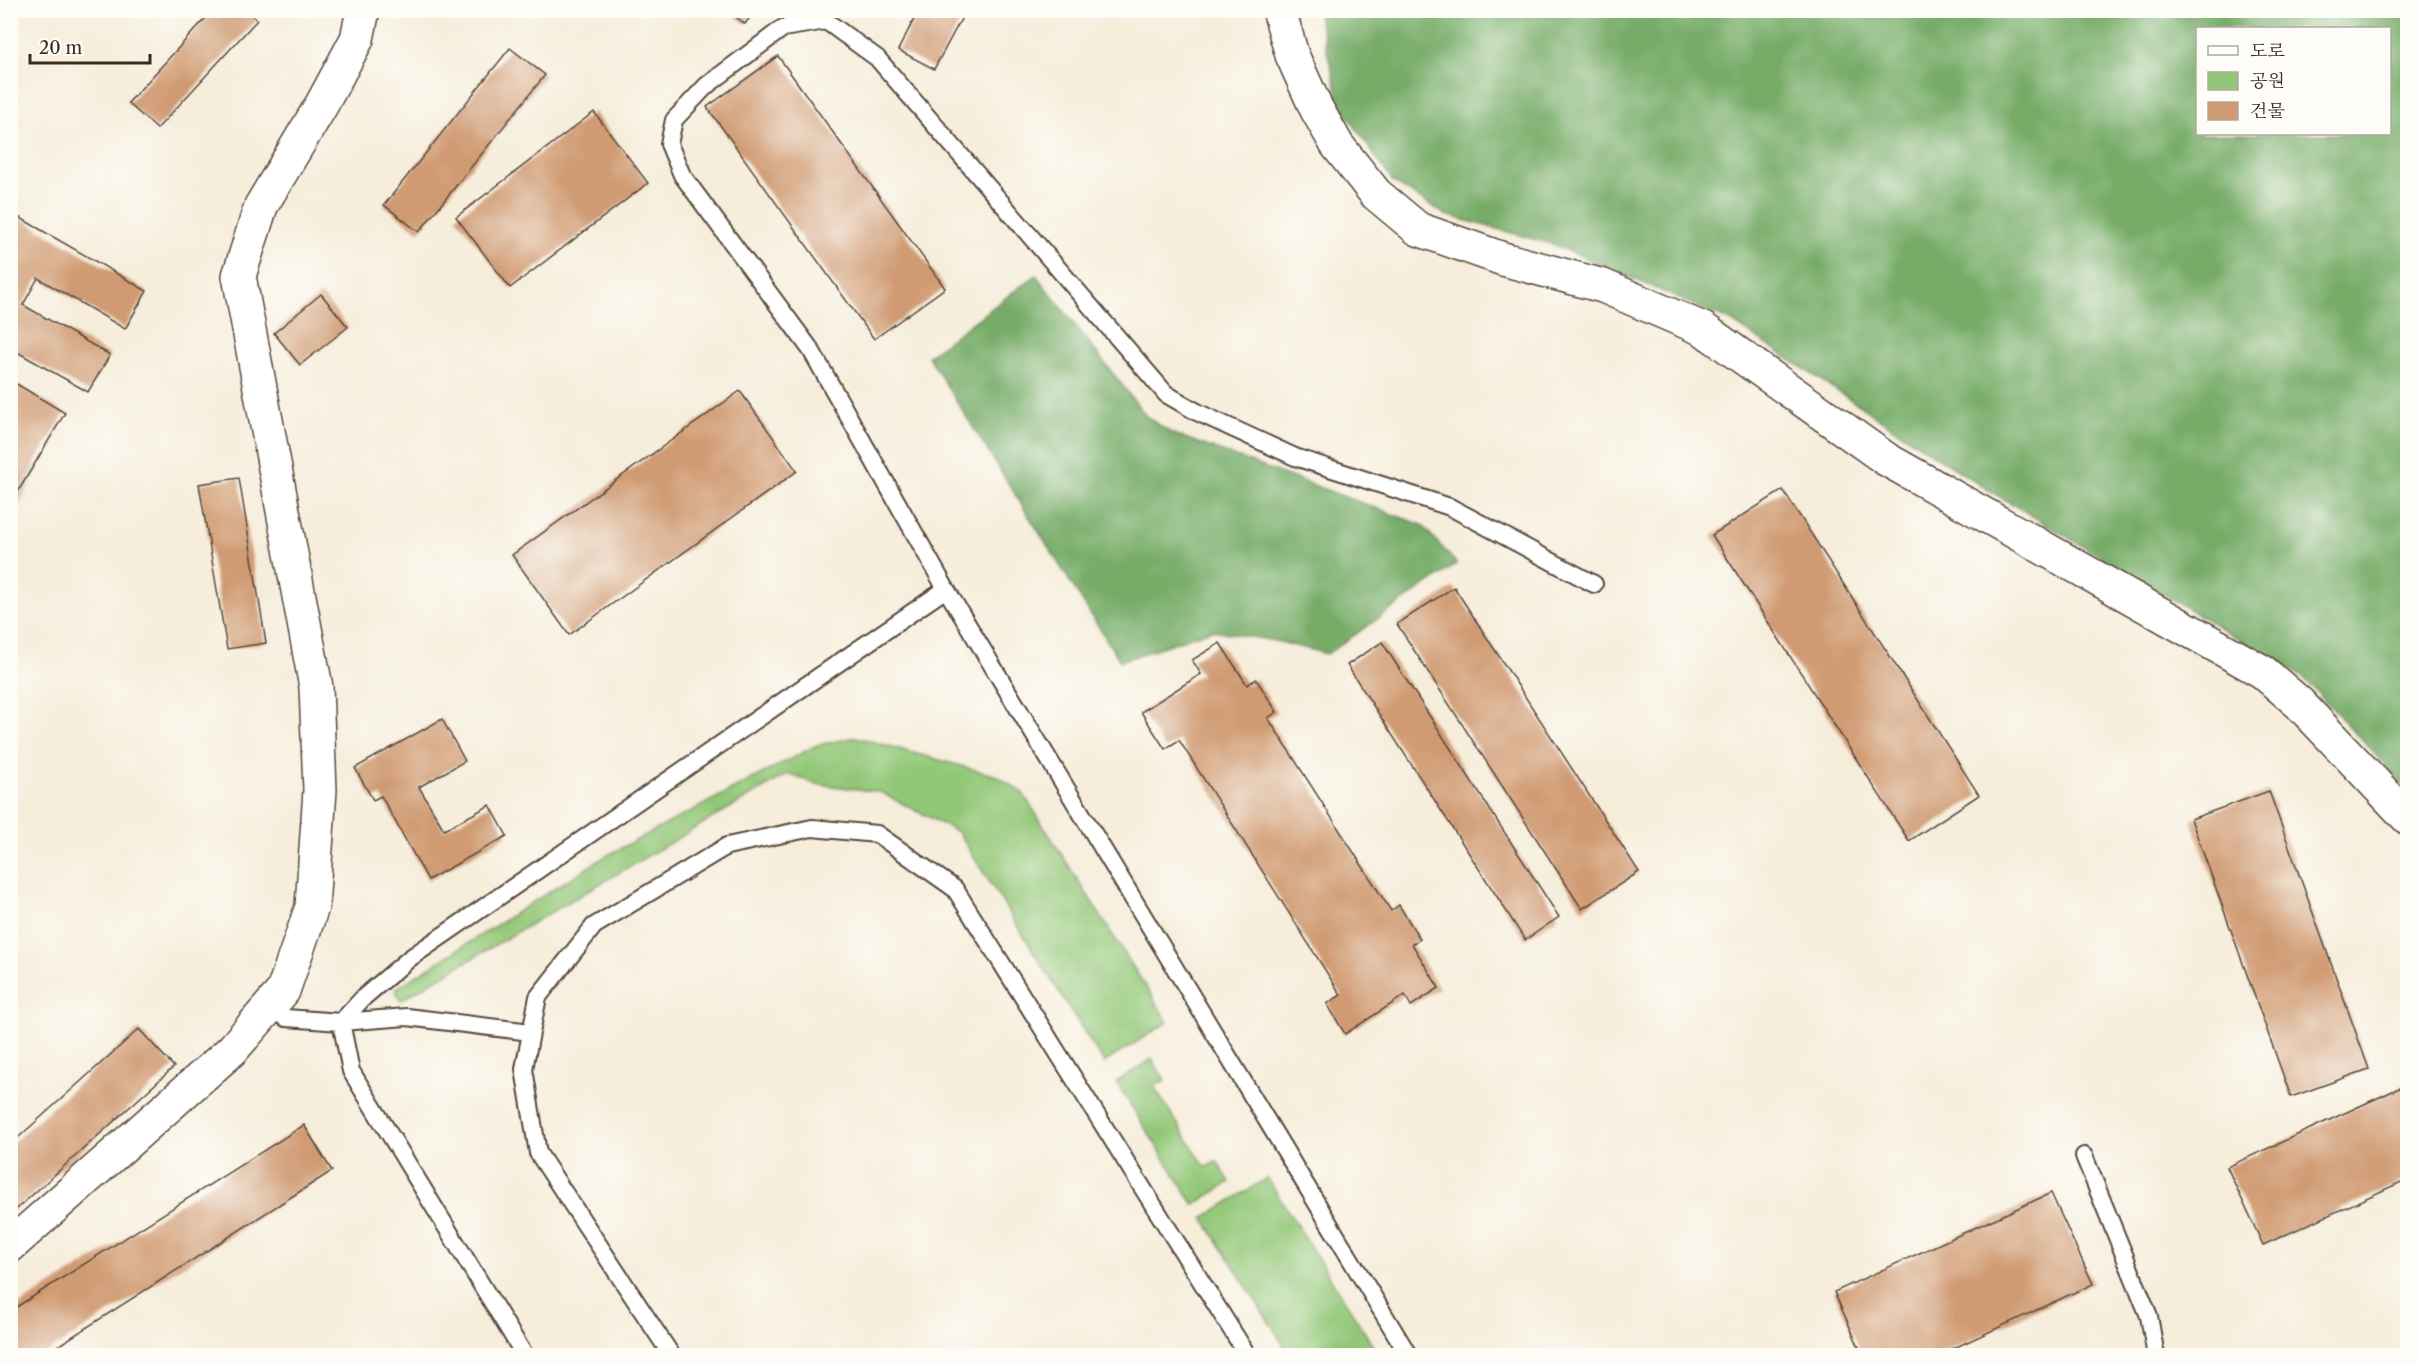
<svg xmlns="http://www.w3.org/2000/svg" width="2418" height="1366" viewBox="0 0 2418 1366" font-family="'Libre Caslon Text','Noto Serif KR',serif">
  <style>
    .industrial { fill: #cdc2b9 }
    .green { fill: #93c778; stroke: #67784b; stroke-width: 1.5 }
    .forest { fill: #76ac68; stroke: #586b43; stroke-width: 1.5; fill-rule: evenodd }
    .building { fill: #d09b73 }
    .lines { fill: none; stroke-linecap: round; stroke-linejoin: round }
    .service-casing { stroke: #57473a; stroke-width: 20 }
    .minor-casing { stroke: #57473a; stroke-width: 36 }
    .service { stroke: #fff; stroke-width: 16 }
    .minor { stroke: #fff; stroke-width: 33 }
  </style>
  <rect width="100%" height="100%" fill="#fdfcf7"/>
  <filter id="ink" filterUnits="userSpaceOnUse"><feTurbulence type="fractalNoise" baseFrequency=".0167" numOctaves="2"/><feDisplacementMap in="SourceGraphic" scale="12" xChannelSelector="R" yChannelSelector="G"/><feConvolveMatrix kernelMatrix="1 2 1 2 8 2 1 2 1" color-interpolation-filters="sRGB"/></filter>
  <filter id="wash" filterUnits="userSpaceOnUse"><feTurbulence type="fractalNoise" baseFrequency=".008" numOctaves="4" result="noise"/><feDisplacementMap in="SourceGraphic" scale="24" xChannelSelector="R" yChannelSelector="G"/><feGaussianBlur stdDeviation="1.35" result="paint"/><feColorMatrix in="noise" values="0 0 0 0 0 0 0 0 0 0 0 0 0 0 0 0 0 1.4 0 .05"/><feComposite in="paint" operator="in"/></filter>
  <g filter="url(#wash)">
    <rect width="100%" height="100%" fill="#f6edda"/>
    <path class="industrial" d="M 11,453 L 38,469 L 11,520 Z"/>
    <path class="green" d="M 856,737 L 997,776 L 1022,792 L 1168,1022 L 1104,1063 L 958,832 L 880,792 L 816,784 L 788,774 L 401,1000 L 395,989 L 606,856 L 817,745 Z
      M 1152,1059 L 1165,1080 L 1154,1087 L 1206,1168 L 1217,1161 L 1230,1182 L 1194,1205 L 1116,1082 Z
      M 1267,1178 L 1379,1355 L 1290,1355 L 1203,1218 Z"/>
    <path class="forest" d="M 1317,11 L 2407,11 L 2407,789 L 2303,677 L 1980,485 L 1731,321 L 1555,245 L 1446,215 L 1393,182 L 1341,107 ZM 2198,28 L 2390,28 L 2390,134 L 2198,134 Z
      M 1036,275 L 1146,416 L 1171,433 L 1422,525 L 1457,564 L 1327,654 L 1280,642 L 1212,630 L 1120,661 L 928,356 Z"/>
    <g id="blocks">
      <path class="building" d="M 213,10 L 247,10 L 257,20 L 157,129 L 128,103 Z
        M 727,10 L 756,10 L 745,24 Z
        M 919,10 L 966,10 L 934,69 L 898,50 Z
        M 510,48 L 545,75 L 419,232 L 384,205 Z
        M 778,56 L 945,288 L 874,339 L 707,107 Z
        M 594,112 L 648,183 L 510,288 L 456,217 Z
        M 10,212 L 147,291 L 125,329 L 38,278 L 23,305 L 110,355 L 88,392 L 10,348 Z
        M 321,294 L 348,327 L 300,365 L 274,333 Z
        M 10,380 L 65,413 L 10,505 Z
        M 740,391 L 797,471 L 569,635 L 512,555 Z
        M 239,478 L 266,643 L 227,649 L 199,484 Z
        M 1783,490 L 1979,795 L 1909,841 L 1712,535 Z
        M 1454,587 L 1639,872 L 1582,909 L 1397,624 Z
        M 1382,642 L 1559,917 L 1525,940 L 1347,665 Z
        M 1220,643 L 1247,685 L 1256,679 L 1277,712 L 1268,718 L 1391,911 L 1399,905 L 1420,939 L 1412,944 L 1439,988 L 1411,1006 L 1405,995 L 1345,1034 L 1327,1004 L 1341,995 L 1179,740 L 1165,749 L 1141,712 L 1201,674 L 1192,660 Z
        M 442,719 L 465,761 L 419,787 L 444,830 L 490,805 L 507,836 L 428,880 L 381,796 L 373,800 L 355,768 Z
        M 2269,791 L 2369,1069 L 2291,1097 L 2191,819 Z
        M 139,1029 L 174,1067 L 10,1215 L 10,1145 Z
        M 2408,1084 L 2408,1179 L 2263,1245 L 2227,1167 Z
        M 304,1125 L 332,1171 L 42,1356 L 10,1356 L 10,1311 Z
        M 2051,1193 L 2093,1284 L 1937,1356 L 1863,1356 L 1834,1292 Z"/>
    </g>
  </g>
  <g filter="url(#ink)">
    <use href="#blocks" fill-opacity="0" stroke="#57473a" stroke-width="1.5"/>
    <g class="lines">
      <defs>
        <path id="service" d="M 270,1007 L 286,1018 L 341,1022 L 407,1017 L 531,1032
          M 2084,1156 L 2149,1316 L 2156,1356
          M 525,1356 L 351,1071 L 341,1022 L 364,997 L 410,958 L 946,589
          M 672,1356 L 538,1153 L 524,1069 L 538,997 L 594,926 L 727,846 L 812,828 L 877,834 L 955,889 L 1248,1356
          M 1409,1356 L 946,589 L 811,350 L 682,175 L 669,144 L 674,120 L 706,86 L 783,28 L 826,21 L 877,58 L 1166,394 L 1197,412 L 1295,457 L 1450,507 L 1594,584"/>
        <path id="minor" d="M 1279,10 L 1292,55 L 1316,108 L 1337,145 L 1376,194 L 1418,229 L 1503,259 L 1603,286 L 1703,329 L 1886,459 L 2263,672 L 2299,703 L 2408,818
          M 10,1246 L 232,1050 L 283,991 L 312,907 L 320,790 L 316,687 L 239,276 L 261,206 L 322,104 L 357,39 L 363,10"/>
      </defs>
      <use href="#service" class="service-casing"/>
      <use href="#minor" class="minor-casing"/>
      <use href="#service" class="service"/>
      <use href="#minor" class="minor"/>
    </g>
  </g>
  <rect width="2418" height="1366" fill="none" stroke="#fdfcf7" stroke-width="36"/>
  <rect x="2196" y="27" width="195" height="108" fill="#fdfcf7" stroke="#afa8a0" stroke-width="1.5"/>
  <rect x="2208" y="46" width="30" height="9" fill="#ffffff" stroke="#afa8a0" stroke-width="1.5"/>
  <text x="2250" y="57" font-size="18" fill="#3b2a1e">도로</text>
  <rect x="2208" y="72" width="30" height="18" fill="#93c778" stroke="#afa8a0" stroke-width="1.5"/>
  <text x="2250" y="87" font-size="18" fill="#3b2a1e">공원</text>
  <rect x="2208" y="102" width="30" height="18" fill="#d09b73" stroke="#afa8a0" stroke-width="1.5"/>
  <text x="2250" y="117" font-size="18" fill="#3b2a1e">건물</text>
  <path d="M30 54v9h120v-9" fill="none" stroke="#3b2a1e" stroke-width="3"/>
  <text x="39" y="54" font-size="18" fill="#3b2a1e" stroke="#fdfcf7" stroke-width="4.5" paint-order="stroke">20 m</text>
</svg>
